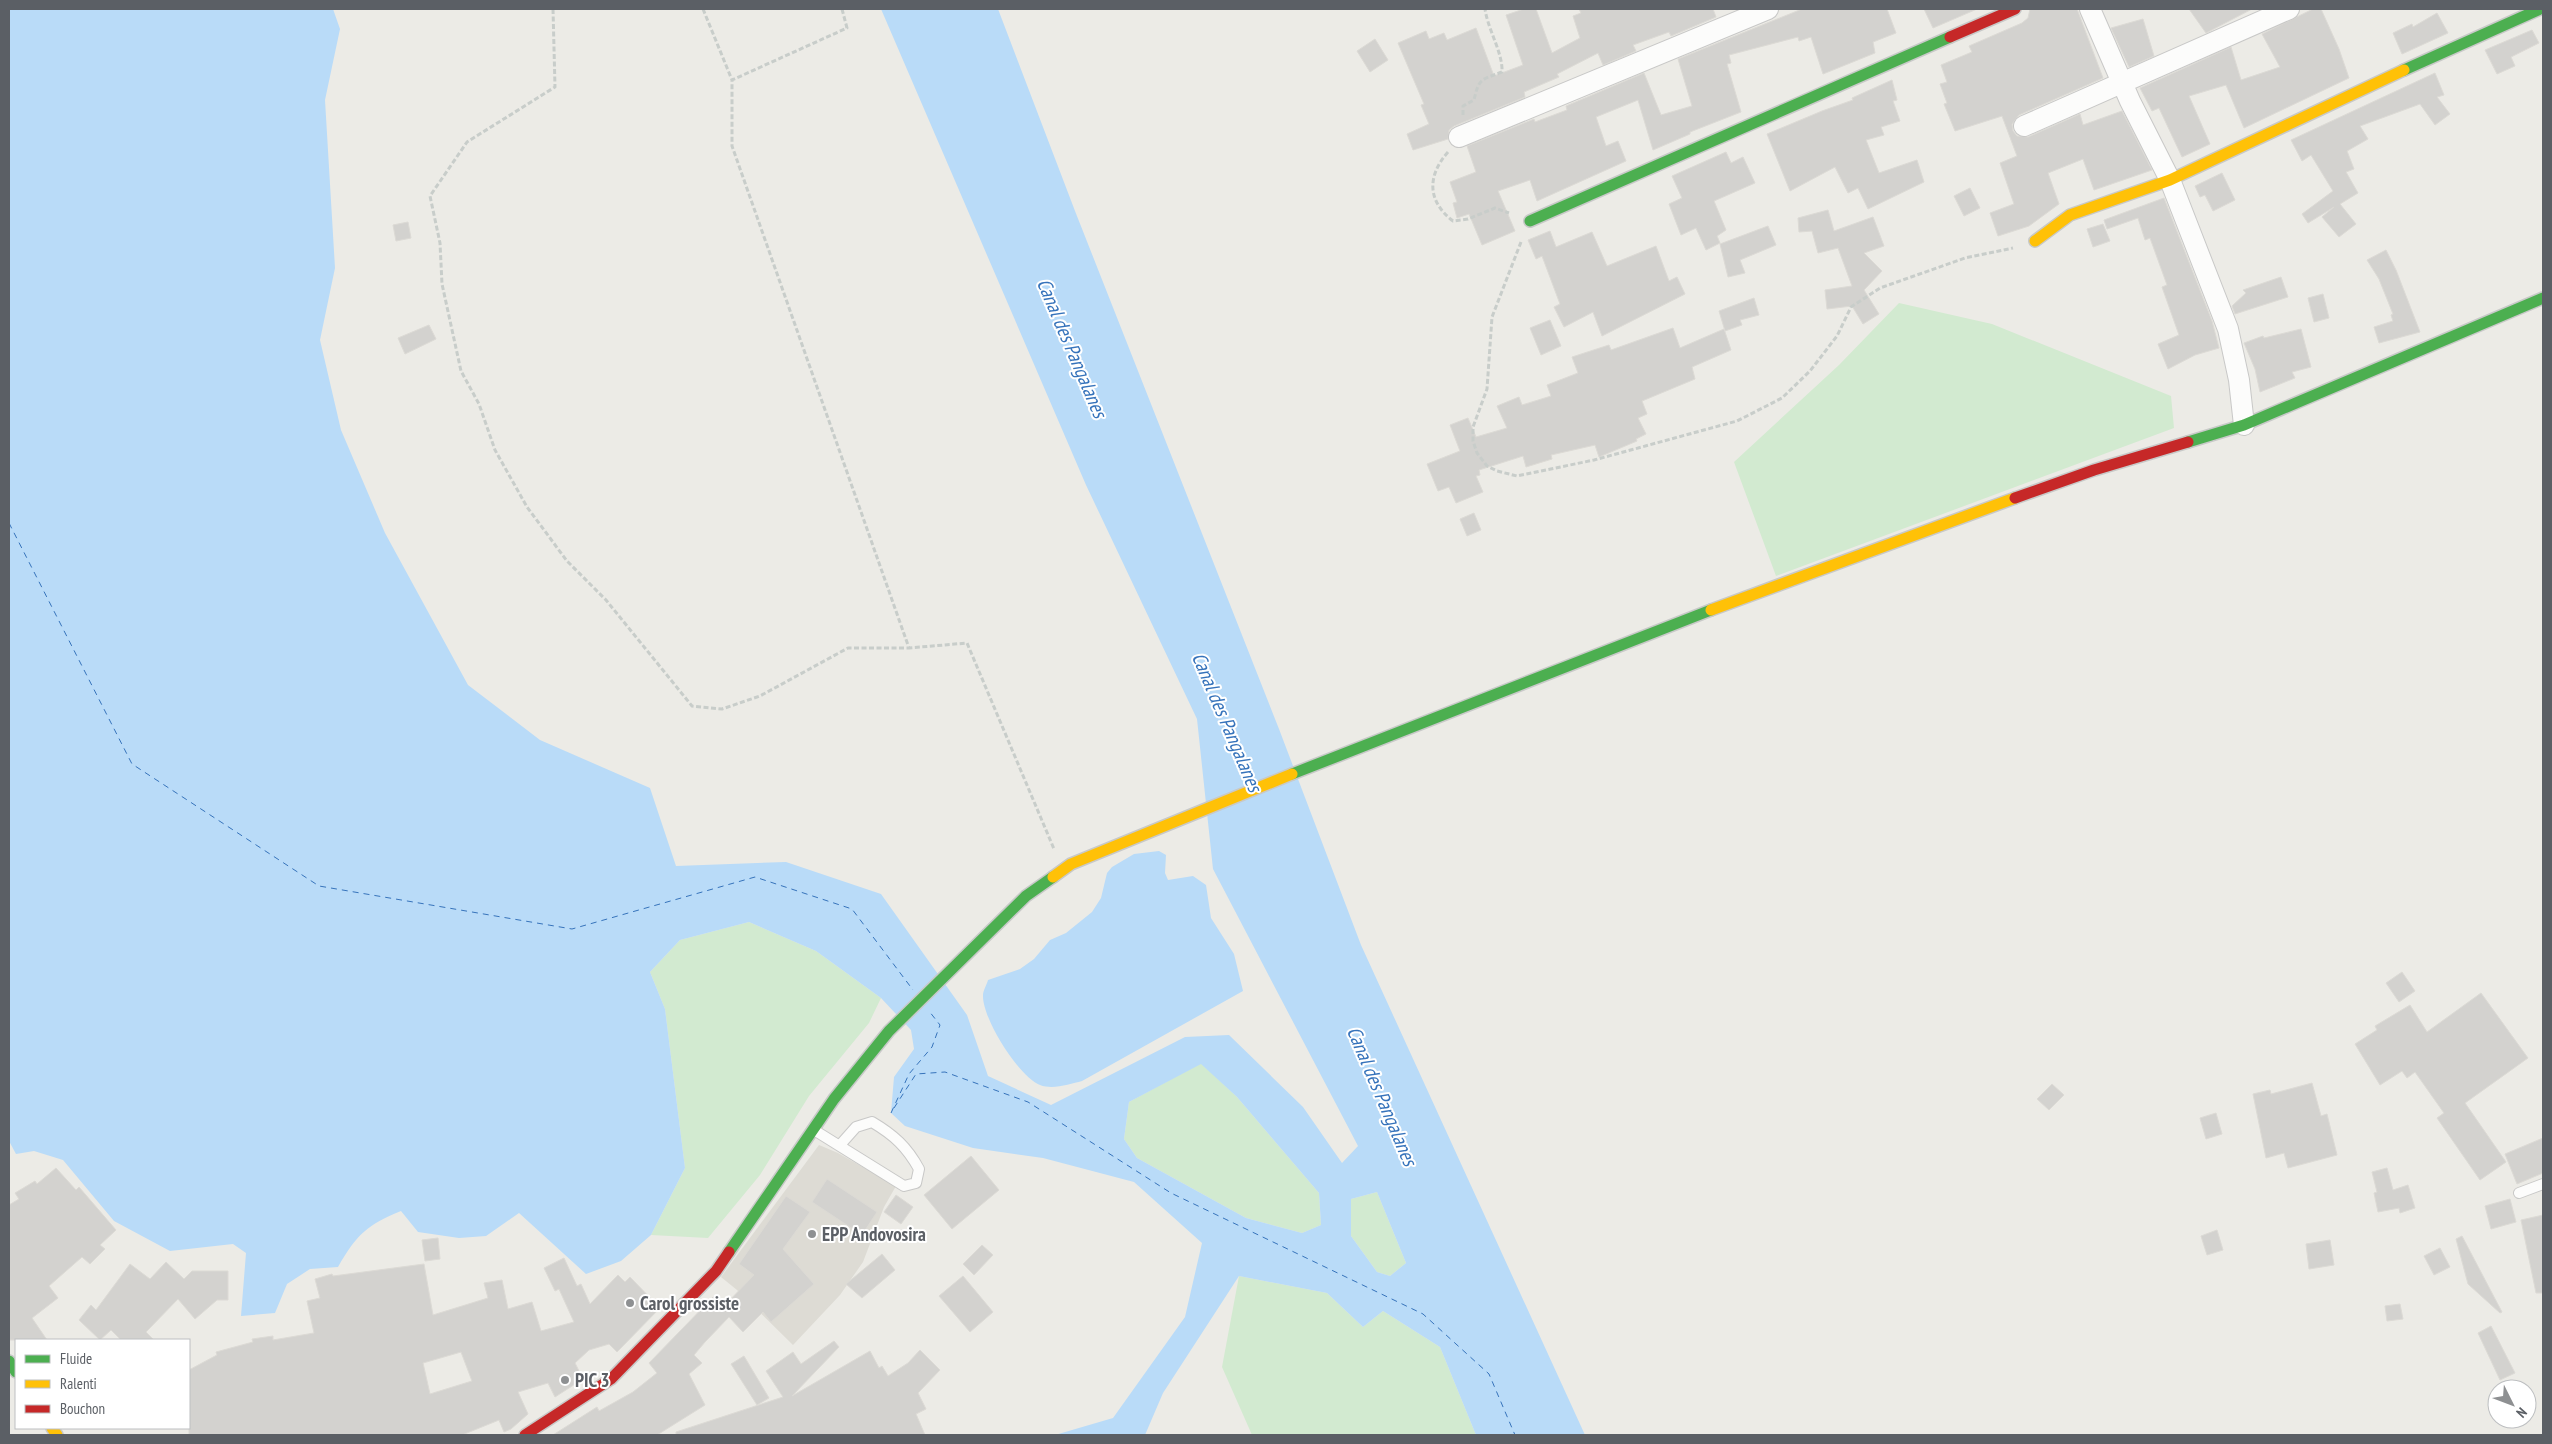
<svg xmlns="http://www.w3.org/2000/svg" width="2552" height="1444" viewBox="0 0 2552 1444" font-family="'PT Sans Narrow',sans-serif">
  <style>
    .education { fill: #dddbd4 }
    .green { fill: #d2ead0 }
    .water { fill: #b9dbf8; fill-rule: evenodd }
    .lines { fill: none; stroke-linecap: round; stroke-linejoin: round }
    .ferry { stroke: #3673bb; stroke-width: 1; stroke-dasharray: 6 5; stroke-linecap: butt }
    .building { fill: #d3d2cf; stroke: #dcdad5; fill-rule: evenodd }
    .lane-casing { stroke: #c8c8c7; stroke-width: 12 }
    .street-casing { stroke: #c8c8c7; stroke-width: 22 }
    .fast-casing { stroke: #c8c9c8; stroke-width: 14 }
    .slow-casing { stroke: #c8c9c8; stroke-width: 14 }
    .jam-casing { stroke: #c8c9c8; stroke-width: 14 }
    .path { stroke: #c8cdca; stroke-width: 3; stroke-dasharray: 5 2.5; stroke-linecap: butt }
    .lane { stroke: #fcfcfb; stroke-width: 10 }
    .street { stroke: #fcfcfb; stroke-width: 20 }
    .fast { stroke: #4caf50; stroke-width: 11 }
    .slow { stroke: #ffc107; stroke-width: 11 }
    .jam { stroke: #c62828; stroke-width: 11 }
    .poi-dot { fill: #8e9092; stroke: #fff; stroke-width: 2 }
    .labels { text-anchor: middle; stroke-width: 4; stroke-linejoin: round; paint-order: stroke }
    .poi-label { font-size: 19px; font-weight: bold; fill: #5b5f65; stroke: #fff; text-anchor: start }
    .water-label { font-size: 20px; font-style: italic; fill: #3673bb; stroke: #fff }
  </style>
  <rect width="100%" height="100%" fill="#ecebe6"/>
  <path class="education" d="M 819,1145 L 838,1153 L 896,1186 L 884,1207 L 863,1262 L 840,1295 L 793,1345 L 737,1290 L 721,1277 Z"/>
  <path class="green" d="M 1899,303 L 1992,324 L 2171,396 L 2174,428 L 1776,576 L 1734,462 L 1839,365 Z
    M 749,922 L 816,951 L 881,998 L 869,1023 L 809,1096 L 760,1175 L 708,1238 L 651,1235 L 685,1168 L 665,1009 L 650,972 L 680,940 Z
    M 1201,1063 L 1237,1097 L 1319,1193 L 1321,1225 L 1302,1233 L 1246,1218 L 1137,1158 L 1124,1139 L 1129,1102 Z
    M 1377,1192 L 1406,1263 L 1390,1276 L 1377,1272 L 1351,1236 L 1351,1199 Z
    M 1239,1276 L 1327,1293 L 1363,1327 L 1383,1311 L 1440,1347 L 1476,1435 L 1252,1435 L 1222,1367 Z"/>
  <path class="water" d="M 9,9 L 333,9 L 340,29 L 325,100 L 335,268 L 320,340 L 341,430 L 385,533 L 468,685 L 540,740 L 650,788 L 676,866 L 786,862 L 881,894 L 967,1015 L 988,1076 L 1051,1105 L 1185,1037 L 1229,1035 L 1303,1107 L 1342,1163 L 1358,1146 L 1213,869 L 1197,719 L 1086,485 L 881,9 L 998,9 L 1075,211 L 1279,729 L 1361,945 L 1585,1435 L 1476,1435 L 1440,1347 L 1383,1311 L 1363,1327 L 1327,1293 L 1239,1276 L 1163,1393 L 1145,1435 L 1055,1435 L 1113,1418 L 1185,1317 L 1202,1243 L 1134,1182 L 1043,1158 L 973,1148 L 905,1126 L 891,1113 L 894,1077 L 914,1049 L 911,1030 L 881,998 L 816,951 L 749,922 L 680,940 L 650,972 L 665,1009 L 685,1168 L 651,1235 L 621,1261 L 586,1274 L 519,1213 L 486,1236 L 459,1238 L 418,1232 L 401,1211 C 367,1225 357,1234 338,1267 L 310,1269 L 287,1284 L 275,1313 L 241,1316 L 246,1253 L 233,1244 L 170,1251 L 114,1221 L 63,1160 L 34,1151 L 16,1154 L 9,1141 ZM 1201,1064 L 1237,1097 L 1319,1193 L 1321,1225 L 1302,1233 L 1246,1218 L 1137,1158 L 1124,1139 L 1129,1102 ZM 1377,1192 L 1406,1263 L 1390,1276 L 1377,1272 L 1351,1236 L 1351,1199 Z
    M 1159,851 L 1166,855 L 1165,873 L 1168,880 L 1193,876 L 1206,885 L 1211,918 L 1234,954 L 1243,991 L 1082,1081 C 1070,1084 1053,1090 1040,1085 C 1018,1076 982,1018 983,995 C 983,991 987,984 988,980 L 1020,969 L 1034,959 L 1050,940 L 1066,933 L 1092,912 L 1101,898 L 1107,873 L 1112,867 L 1134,854 Z"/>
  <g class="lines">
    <path class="ferry" d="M 9,523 L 132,764 L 319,886 L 572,929 L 755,877 L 852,909 L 913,990
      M 894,1108 L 916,1074 L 945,1072 L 1028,1102 L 1171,1193 L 1423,1314 L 1489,1374 L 1515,1435
      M 891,1113 L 909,1074 L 932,1047 L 940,1025 L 929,1011"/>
  </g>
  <path class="building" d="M 1524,9 L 1536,9 L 1552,53 L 1580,38 L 1573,16 L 1581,13 L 1579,9 L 1713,9 L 1716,17 L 1671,36 L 1669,32 L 1633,45 L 1636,51 L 1603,65 L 1598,53 L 1557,74 L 1559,77 L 1524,92 L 1525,97 L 1454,126 L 1449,130 L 1448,139 L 1413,150 L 1407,134 L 1429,124 L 1421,105 L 1424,104 L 1398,43 L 1426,31 L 1429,39 L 1444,33 L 1447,40 L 1476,28 L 1494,76 L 1523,65 L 1506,15 Z
    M 1802,9 L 1887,9 L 1896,33 L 1873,42 L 1875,53 L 1823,74 L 1811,37 L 1799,41 L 1798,37 L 1729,55 L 1731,63 L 1727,64 L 1741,112 L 1690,132 L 1690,134 L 1653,150 L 1638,100 L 1596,117 L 1606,146 L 1618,141 L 1626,161 L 1537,201 L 1530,180 L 1498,191 L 1515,231 L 1482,245 L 1469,214 L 1457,218 L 1453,203 L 1457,202 L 1450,182 L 1476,172 L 1467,146 L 1534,119 L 1535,122 L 1567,110 L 1566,106 L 1644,73 L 1661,115 L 1692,106 L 1678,59 Z
    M 1924,9 L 1977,9 L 1933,28 Z
    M 2030,9 L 2077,9 L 2103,78 L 2019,115 L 2012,124 L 2013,131 L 2017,136 L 2028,137 L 2080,114 L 2083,125 L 2122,111 L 2152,170 L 2094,190 L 2083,159 L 2048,173 L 2059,204 L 2029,226 L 1998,236 L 1990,213 L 2014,204 L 2000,163 L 2017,156 L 2002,116 L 1955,131 L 1944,104 L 1947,103 L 1940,84 L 1947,82 L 1941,65 L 1972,52 L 1969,46 L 2022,23 L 2028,18 Z
    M 2189,9 L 2252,9 L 2206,33 Z
    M 2313,9 L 2321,9 L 2339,49 L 2349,78 L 2244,128 L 2226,85 L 2189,96 L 2210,144 L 2182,157 L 2159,108 L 2152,111 L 2140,88 L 2231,47 L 2241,80 L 2280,67 L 2262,34 Z
    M 2437,13 L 2448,33 L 2402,54 L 2393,33 L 2412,24 L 2413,27 Z
    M 2143,19 L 2154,56 L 2129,67 L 2111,28 Z
    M 2532,30 L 2539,43 L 2511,57 L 2515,66 L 2497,74 L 2485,50 Z
    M 1375,39 L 1388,60 L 1370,72 L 1357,51 Z
    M 2435,73 L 2444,95 L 2437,97 L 2450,114 L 2435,125 L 2420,104 L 2360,126 L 2368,139 L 2347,151 L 2354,169 L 2346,172 L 2358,193 L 2340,204 L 2356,224 L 2339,237 L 2322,217 L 2334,207 L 2308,223 L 2302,214 L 2333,191 L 2311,155 L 2302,161 L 2291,140 Z
    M 1892,80 L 1897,100 L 1893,101 L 1900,121 L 1881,127 L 1884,135 L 1866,140 L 1879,173 L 1917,160 L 1924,182 L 1868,209 L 1858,188 L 1848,193 L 1835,167 L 1790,191 L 1767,134 L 1822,111 L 1853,100 L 1852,98 Z
    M 1726,152 L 1731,163 L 1743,157 L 1755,183 L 1714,201 L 1726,230 L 1717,236 L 1720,243 L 1706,250 L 1696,228 L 1681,235 L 1669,204 L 1682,198 L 1672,176 Z
    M 2222,173 L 2235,200 L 2213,211 L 2205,195 L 2200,197 L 2195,186 Z
    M 1970,188 L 1980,208 L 1964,216 L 1954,196 Z
    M 2164,198 L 2212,321 L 2219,348 L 2195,355 L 2168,369 L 2158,344 L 2179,335 L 2162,287 L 2167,285 L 2150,238 L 2145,240 L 2138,218 L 2107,229 L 2104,220 Z
    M 1828,210 L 1834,231 L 1873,217 L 1884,246 L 1864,253 L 1882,271 L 1864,290 L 1879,314 L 1863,324 L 1852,306 L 1827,309 L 1825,290 L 1852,286 L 1838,248 L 1818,253 L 1812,231 L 1799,232 L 1798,218 Z
    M 408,222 L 411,238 L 396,241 L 393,225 Z
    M 2103,224 L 2110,241 L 2093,247 L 2087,229 Z
    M 1768,226 L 1776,245 L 1740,260 L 1745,273 L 1728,277 L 1720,244 Z
    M 1550,231 L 1556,247 L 1592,232 L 1607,266 L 1656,246 L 1669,281 L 1677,277 L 1685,294 L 1602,336 L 1593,312 L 1564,327 L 1554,307 L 1560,304 L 1542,256 L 1536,259 L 1528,240 Z
    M 2386,250 L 2396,270 L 2420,332 L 2379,343 L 2374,327 L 2393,321 L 2391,315 L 2393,314 L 2379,279 L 2367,260 Z
    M 2281,277 L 2288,297 L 2235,314 L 2232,306 L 2246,293 L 2243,290 Z
    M 2323,294 L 2329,318 L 2314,322 L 2308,298 Z
    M 1754,298 L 1759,315 L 1740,320 L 1742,325 L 1725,331 L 1719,311 Z
    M 1550,320 L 1561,346 L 1541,355 L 1530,328 Z
    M 429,325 L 436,339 L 405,354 L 398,338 Z
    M 1673,328 L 1680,348 L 1724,329 L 1731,350 L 1692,367 L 1695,379 L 1642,401 L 1647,414 L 1638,418 L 1646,434 L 1636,439 L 1637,441 L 1599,457 L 1595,445 L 1551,455 L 1552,459 L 1526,467 L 1523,456 L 1479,470 L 1480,475 L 1476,476 L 1483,492 L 1456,503 L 1449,487 L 1438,491 L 1427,464 L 1460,451 L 1450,425 L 1468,418 L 1476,437 L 1507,428 L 1497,406 L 1519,397 L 1522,405 L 1551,396 L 1547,385 L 1578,373 L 1572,357 L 1609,345 L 1611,350 Z
    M 2301,329 L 2311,367 L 2292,372 L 2295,378 L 2260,392 L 2255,369 L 2244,343 L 2263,336 L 2264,338 Z
    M 1474,513 L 1481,530 L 1467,536 L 1460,519 Z
    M 2402,972 L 2415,991 L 2399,1002 L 2386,983 Z
    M 2481,993 L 2528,1058 L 2465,1103 L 2506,1162 L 2480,1180 L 2437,1118 L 2444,1113 L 2415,1072 L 2407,1078 L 2402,1071 L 2380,1085 L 2355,1044 L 2377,1030 L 2375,1026 L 2410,1005 L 2427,1032 Z
    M 2312,1083 L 2321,1116 L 2327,1114 L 2337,1155 L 2288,1168 L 2284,1153 L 2266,1158 L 2253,1094 L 2270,1090 L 2271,1094 Z
    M 2052,1084 L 2064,1095 L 2049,1110 L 2037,1099 Z
    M 2216,1113 L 2222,1134 L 2206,1139 L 2200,1118 Z
    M 2543,1138 L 2543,1173 L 2517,1184 L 2505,1154 Z
    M 971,1156 L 999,1190 L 952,1229 L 924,1195 Z
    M 56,1168 L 76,1190 L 79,1187 L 116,1230 L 100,1245 L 105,1249 L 90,1264 L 82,1257 L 49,1286 L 58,1298 L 32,1318 L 47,1340 L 9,1340 L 9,1205 L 19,1199 L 15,1193 L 35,1181 L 37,1184 Z
    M 2387,1168 L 2393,1190 L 2408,1185 L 2415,1208 L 2400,1213 L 2399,1208 L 2378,1212 L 2374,1193 L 2377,1192 L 2372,1172 Z
    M 827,1179 L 877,1212 L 862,1235 L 812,1202 Z
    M 896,1195 L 913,1207 L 901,1224 L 884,1212 Z
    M 786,1196 L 810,1212 L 783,1249 L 814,1284 L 771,1322 L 763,1312 L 743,1332 L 729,1317 L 705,1342 L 694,1355 L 702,1363 L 689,1374 L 705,1405 L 657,1435 L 553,1435 L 597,1407 L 599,1411 L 633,1392 L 657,1373 L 649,1363 L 715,1295 L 725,1305 L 754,1275 L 739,1264 Z
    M 2510,1199 L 2516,1222 L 2491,1229 L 2485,1206 Z
    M 2543,1215 L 2543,1293 L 2536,1293 L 2521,1220 Z
    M 2217,1230 L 2223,1250 L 2207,1255 L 2201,1236 Z
    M 2462,1236 L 2502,1312 L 2500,1313 L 2468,1284 L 2456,1239 Z
    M 438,1238 L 440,1259 L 425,1261 L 422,1240 Z
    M 2330,1240 L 2334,1265 L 2309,1269 L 2306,1244 Z
    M 982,1245 L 993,1255 L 974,1275 L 963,1264 Z
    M 2440,1248 L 2450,1267 L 2434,1275 L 2424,1256 Z
    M 882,1254 L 895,1270 L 862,1298 L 846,1284 Z
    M 564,1258 L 577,1286 L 581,1284 L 590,1304 L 618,1275 L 625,1282 L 630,1277 L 660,1308 L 617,1352 L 609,1344 L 589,1350 L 575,1363 L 583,1379 L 555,1397 L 548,1383 L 518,1392 L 528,1414 L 511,1429 L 504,1432 L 499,1420 L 462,1435 L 189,1435 L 189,1370 L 217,1355 L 216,1352 L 253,1342 L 252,1339 L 273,1336 L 273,1340 L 314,1333 L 307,1301 L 320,1298 L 315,1279 L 332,1274 L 333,1276 L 424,1264 L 433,1315 L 488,1298 L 484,1283 L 502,1280 L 508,1309 L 532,1302 L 541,1331 L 574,1322 L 559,1289 L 555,1291 L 544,1268 ZM 461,1352 L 472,1381 L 430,1394 L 423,1363 Z
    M 166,1262 L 184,1279 L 192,1271 L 228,1271 L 228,1300 L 217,1300 L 195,1319 L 178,1299 L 146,1332 L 154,1340 L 121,1340 L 111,1330 L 100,1340 L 79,1320 L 91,1305 L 96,1310 L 130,1264 L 150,1279 Z
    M 963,1276 L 993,1312 L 970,1332 L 939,1296 Z
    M 2400,1304 L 2403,1319 L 2387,1321 L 2385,1306 Z
    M 2491,1326 L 2515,1373 L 2500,1380 L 2478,1333 Z
    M 834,1341 L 839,1347 L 792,1396 L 870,1351 L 879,1368 L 882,1366 L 888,1376 L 908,1363 L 920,1350 L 940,1370 L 918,1393 L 926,1409 L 916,1414 L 925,1435 L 676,1435 L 676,1432 L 783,1397 L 766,1371 L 793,1352 L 801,1364 Z
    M 744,1356 L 769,1398 L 757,1405 L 731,1364 Z"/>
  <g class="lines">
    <defs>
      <path id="lane" d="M 814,1130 L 904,1186 L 916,1183 L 919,1169 C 907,1147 894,1135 872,1122 L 856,1127 L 840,1145
        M 2519,1193 L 2543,1184"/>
      <path id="street" d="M 2090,9 L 2130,101 L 2170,180 L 2228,329 L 2239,380 L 2244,425
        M 2024,126 L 2289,9
        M 1459,137 L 1768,9"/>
      <path id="fast" d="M 2404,70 L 2540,9
        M 1530,221 L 1950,37
        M 2188,442 L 2244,425 L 2543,298
        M 1292,774 L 1711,610
        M 729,1252 L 834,1099 L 889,1031 L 1026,896 L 1053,877
        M 9,1361 L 16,1372"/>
      <path id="slow" d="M 2035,241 L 2070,215 L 2170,180 L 2404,70
        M 1711,610 L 2015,498
        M 1053,877 L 1071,864 L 1292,774
        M 52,1428 L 57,1435"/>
      <path id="jam" d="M 1950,37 L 2015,9
        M 2015,498 L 2094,470 L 2188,442
        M 525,1435 L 611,1379 L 716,1271 L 729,1252"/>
    </defs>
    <use href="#lane" class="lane-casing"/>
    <use href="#street" class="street-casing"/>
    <use href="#fast" class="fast-casing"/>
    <use href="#slow" class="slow-casing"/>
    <use href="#jam" class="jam-casing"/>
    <path class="path" d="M 553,9 L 555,87 L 467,142 L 430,196 L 440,243 L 442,284 L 461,371 L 479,404 L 495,450 L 527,507 L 567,561 L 606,600 L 692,706 L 722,709 L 760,696 L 848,648 L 909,648
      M 703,9 L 732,80
      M 842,9 L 847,28 L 732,80 L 732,146 L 909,648 L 967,643 L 1054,849
      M 1463,115 L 1463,106 L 1474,100 C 1479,77 1482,80 1502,72 C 1503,53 1488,30 1485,9
      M 1448,152 C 1427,176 1427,201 1453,221 L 1468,219 L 1495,208 L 1509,213
      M 1521,242 L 1492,317 L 1487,389 L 1473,427 L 1473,441 L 1477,453 L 1487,466 L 1497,471 L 1517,476 L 1594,460 L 1737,421 L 1782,398 L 1810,371 L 1837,336 L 1851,307 L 1880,288 L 1965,258 L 2013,248"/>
    <use href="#lane" class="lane"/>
    <use href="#street" class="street"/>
    <use href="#fast" class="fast"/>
    <use href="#slow" class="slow"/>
    <use href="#jam" class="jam"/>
  </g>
  <g class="poi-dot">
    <circle cx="812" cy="1234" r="5"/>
    <circle cx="630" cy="1303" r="5"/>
    <circle cx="565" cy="1380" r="5"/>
  </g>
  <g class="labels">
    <g class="poi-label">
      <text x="822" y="1241">EPP Andovosira</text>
      <text x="640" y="1310">Carol grossiste</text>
      <text x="575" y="1387">PIC 3</text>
    </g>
    <g class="water-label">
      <text transform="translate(1072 348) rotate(67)" y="7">Canal des Pangalanes</text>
      <text transform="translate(1227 722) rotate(67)" y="7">Canal des Pangalanes</text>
      <text transform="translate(1382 1096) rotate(67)" y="7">Canal des Pangalanes</text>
    </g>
  </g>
  <rect width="2552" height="1444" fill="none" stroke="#5b5f65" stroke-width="20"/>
  <rect x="15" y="1339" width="175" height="90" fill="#ffffff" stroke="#bdbfc1"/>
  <rect x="25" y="1355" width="25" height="8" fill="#4caf50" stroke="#bdbfc1"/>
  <text x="60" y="1364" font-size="15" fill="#5b5f65">Fluide</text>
  <rect x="25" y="1380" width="25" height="8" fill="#ffc107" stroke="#bdbfc1"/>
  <text x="60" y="1389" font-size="15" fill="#5b5f65">Ralenti</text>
  <rect x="25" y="1405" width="25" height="8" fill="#c62828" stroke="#bdbfc1"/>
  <text x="60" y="1414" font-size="15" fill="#5b5f65">Bouchon</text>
  <g transform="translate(2512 1404) rotate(132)"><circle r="24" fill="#ffffff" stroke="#bdbfc1"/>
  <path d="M0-4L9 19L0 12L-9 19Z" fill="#8e9092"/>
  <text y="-8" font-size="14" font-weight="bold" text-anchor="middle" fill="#5b5f65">N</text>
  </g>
</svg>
